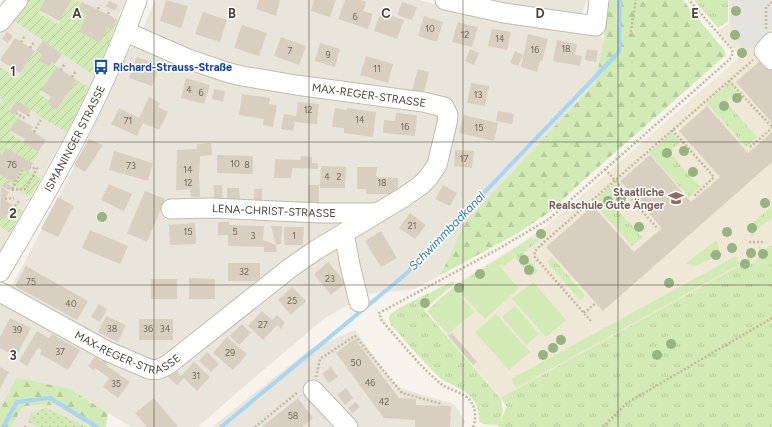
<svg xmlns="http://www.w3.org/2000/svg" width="772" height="427" viewBox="0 0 772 427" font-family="Figtree,sans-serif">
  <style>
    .residential { fill: #eae5da }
    .education { fill: #efe8d6 }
    .grass { fill: url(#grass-tufts) }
    .forest { fill: url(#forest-firs) }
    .park { fill: url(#park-dots) }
    .garden { fill: url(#garden-furrows) }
    .pitch { fill: #d2eab5 }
    .parking { fill: #e5e3e0 }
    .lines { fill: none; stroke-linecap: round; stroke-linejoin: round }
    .stream { stroke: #a9d4f2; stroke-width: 4 }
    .building { fill: #d8cfc1 }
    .minor-casing { stroke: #c2bbae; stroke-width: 21 }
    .path { stroke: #c4b79f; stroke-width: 2.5; stroke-dasharray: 2 2; stroke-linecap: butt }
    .minor { stroke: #fff; stroke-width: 19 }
    .tree { fill: #97b381 }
    .grid { fill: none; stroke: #4b4439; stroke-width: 1; stroke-opacity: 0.55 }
    .labels { text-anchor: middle; stroke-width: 3; stroke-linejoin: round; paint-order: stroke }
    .number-label { font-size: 9px; fill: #6e675b }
    .transit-label { font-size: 11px; font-weight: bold; fill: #164399; stroke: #fff; text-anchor: start }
    .street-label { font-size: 11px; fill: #4b4439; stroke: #fff }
    .education-label { font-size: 11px; font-weight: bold; fill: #785e54; stroke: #fff; text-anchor: end }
    .water-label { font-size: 12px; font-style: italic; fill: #2e7ab2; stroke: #fff }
    .grid-label { font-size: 13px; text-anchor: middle; font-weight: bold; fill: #4b4439; stroke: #fff; stroke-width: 3; stroke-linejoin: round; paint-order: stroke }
  </style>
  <defs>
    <pattern id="grass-tufts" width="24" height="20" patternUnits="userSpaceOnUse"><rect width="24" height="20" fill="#d2eab5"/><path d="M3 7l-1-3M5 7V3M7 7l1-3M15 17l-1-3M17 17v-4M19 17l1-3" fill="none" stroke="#b6ca9c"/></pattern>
    <pattern id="forest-firs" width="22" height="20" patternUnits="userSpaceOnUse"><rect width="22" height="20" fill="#d2eab5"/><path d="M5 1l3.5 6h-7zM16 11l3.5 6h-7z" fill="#b6ca9c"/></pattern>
    <pattern id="park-dots" width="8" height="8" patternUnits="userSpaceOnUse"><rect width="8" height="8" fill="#d2eab5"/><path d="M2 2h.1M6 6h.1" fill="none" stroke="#b6ca9c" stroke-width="1.8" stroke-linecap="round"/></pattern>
    <pattern id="garden-furrows" width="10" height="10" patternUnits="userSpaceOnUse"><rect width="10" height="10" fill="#d2eab5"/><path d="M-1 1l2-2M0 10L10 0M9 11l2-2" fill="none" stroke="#b6ca9c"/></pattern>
  </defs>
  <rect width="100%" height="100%" fill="#f6f3ec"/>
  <path class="residential" d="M 28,0 L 125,0 L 95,76 L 67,132 L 0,252 L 0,32 Z
    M 155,0 L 418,0 L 526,24 L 597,32 L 604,40 L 595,83 L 530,153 L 439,276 L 415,289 L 367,294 L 325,318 L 241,389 L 198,427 L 131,427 L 70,389 L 2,406 L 0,408 L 0,301 L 151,379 L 195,354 L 450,152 L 455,104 L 408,92 L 223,66 L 143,29 Z
    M 484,0 L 587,0 L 582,13 L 557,13 Z
    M 134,46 L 439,113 L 435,156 L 423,173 L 401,191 L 343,220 L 276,268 L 160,361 L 146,358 L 103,339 L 10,290 L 73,169 L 111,91 L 127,53 Z
    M 355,330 L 391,381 L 403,389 L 454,404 L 465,421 L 463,427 L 212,427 L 309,350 Z
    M 55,405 L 93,427 L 11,427 L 23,406 Z"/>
  <path class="education" d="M 729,0 L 772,0 L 772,257 L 507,407 L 501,398 L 426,311 L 455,285 L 535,234 L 550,223 L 741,56 L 718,31 L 729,23 Z"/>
  <path class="grass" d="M 694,0 L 728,0 L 728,21 L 718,28 Z
    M 729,83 L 736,92 L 726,102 L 757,137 L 746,147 L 707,103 Z
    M 672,133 L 680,142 L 669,152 L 700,187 L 689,197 L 649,153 Z
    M 614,183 L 622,192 L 611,203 L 642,237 L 632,246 L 593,202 Z
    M 772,206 L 772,218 L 755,231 L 754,235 L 750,235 L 750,225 Z
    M 531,238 L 539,240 L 523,253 L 538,271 L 531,277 L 515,257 L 504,266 L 501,264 L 499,266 L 464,296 L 462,297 L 454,287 Z
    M 717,240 L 719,250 L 718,256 L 694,266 L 686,264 L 686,263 Z
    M 759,245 L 762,249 L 764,250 L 772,245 L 772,427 L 498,427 L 498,425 L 483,424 L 479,421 C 479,413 478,405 472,398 C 464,388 449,385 439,377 C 422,361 407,342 391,325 L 389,320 L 390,315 L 397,309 L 453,281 L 454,284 L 424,310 L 501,399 L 503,411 L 500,421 L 507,407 L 501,398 L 741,265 L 749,256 L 749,250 L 754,250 L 754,256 L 746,266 L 748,267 L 753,262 L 755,263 L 759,257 Z
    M 552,257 L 585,296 L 580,300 L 547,262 Z
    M 434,304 L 455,328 L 448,334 L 427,311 Z"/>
  <path class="forest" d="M 606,0 L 683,0 L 699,20 L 724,50 L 726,55 L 578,185 L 551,211 L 518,233 L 439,276 L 444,268 L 465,223 L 595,83 L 604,40 Z
    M 17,378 L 70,389 L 108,413 L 106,427 L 93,427 L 55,405 L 23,406 L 11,427 L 0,427 L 0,408 Z"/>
  <path class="park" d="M 46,408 L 88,427 L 39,427 L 27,422 L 32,412 Z"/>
  <path class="garden" d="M 28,0 L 45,0 L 38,13 L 58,24 L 71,0 C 81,0 83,6 87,14 L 79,32 L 100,43 L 113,17 L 118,20 L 95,76 L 12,19 Z
    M 36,50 L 42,55 L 38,60 L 49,67 L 52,62 L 57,67 L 39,94 L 49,100 L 47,103 L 56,110 L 77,80 L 89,87 L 67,132 L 39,116 L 39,115 L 16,100 L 8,110 L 18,118 L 9,133 L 39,153 L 33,163 L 6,148 L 2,155 L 0,153 L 0,104 L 3,100 L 0,97 L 0,67 L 17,78 Z
    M 22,168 L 41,178 L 30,197 L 5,182 L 0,188 L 0,175 L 14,183 Z
    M 16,207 L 23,211 L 10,233 L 0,226 L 0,217 L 4,219 L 6,216 L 9,218 Z"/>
  <path class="pitch" d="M 736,256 L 740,264 L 516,388 L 511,379 Z
    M 499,266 L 519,288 L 485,319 L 464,296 Z
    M 533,282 L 566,320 L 546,337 L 512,299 Z
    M 453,288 L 474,312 L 455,328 L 434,304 Z
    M 515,306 L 539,334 L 526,345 L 502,317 Z
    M 496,314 L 530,352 L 509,370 L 475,332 Z"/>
  <path class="parking" d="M 731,0 L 772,0 L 772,29 L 746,52 L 731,36 Z
    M 307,389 L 340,427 L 328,427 L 300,395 Z"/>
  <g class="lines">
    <path class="stream" d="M 3,427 L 17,402 L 50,398 L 97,427
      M 221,427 L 406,274 L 619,52 L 620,0"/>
  </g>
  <path class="building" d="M 45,0 L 71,0 L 60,21 L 39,10 Z
    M 166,0 L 188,6 L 181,28 L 160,21 Z
    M 259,0 L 280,0 L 276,16 L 256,9 Z
    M 314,0 L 336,0 L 330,17 L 311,11 Z
    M 345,0 L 361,0 L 366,2 L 363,11 L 373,14 L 368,29 L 338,19 Z
    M 109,1 L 118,5 L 115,11 L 106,6 Z
    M 82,2 L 113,17 L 113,18 L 116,20 L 111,30 L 108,28 L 100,43 L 79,32 L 87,14 L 78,10 Z
    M 402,2 L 417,7 L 412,20 L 397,15 Z
    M 203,12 L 227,20 L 220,42 L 195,34 Z
    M 381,12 L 404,20 L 397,39 L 374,31 Z
    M 424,16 L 443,22 L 437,42 L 418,36 Z
    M 458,22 L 478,27 L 472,47 L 452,42 Z
    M 242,25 L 267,33 L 259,56 L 234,48 Z
    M 492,29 L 511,32 L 507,50 L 488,46 Z
    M 7,32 L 13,36 L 8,43 L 2,39 Z
    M 528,34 L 548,39 L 542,61 L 540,61 L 537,72 L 521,67 Z
    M 281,37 L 306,46 L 299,65 L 274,56 Z
    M 15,38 L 35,51 L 20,73 L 0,60 Z
    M 43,40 L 62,54 L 55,64 L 52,62 L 49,67 L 38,60 L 42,55 L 36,50 Z
    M 557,40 L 577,44 L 575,55 L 582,56 L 580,66 L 553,61 Z
    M 320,43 L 340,49 L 335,67 L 315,61 Z
    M 470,49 L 479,53 L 474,65 L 465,61 Z
    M 587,49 L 598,51 L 596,62 L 585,60 Z
    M 515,51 L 523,55 L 518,66 L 510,63 Z
    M 366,56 L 393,64 L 388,83 L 360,75 Z
    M 137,57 L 160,65 L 152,86 L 129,78 Z
    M 763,58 L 772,67 L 772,123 L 736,82 Z
    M 57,67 L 77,80 L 56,110 L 47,103 L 51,97 L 41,90 Z
    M 418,69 L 429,72 L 422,99 L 411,95 Z
    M 186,78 L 210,85 L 204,104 L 181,98 Z
    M 471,83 L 489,86 L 485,106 L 467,103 Z
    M 214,89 L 225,91 L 223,102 L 212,99 Z
    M 242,94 L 270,98 L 269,104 L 277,105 L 273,127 L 263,125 L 264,119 L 239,115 Z
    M 149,97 L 160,103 L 158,107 L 168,112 L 159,130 L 143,123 L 137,136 L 111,124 L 119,108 L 139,118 Z
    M 17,100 L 31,110 L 27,116 L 18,110 L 14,115 L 9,111 Z
    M 298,102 L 319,104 L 317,124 L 295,122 L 293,131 L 281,129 L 284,114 L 296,116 Z
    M 707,106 L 748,153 L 772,132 L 772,162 L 603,311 L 546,247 L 593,206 L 634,252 L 662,228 L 620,181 L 650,155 L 691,202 L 720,177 L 679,131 Z
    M 335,108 L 347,110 L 347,108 L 376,112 L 373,137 L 344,133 L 344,128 L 332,127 Z
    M 498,111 L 514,114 L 512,124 L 496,121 Z
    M 396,113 L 417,115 L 415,136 L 383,133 L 384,120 L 395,121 Z
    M 464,115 L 498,123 L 494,141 L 459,133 Z
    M 18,118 L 33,127 L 31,130 L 46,140 L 38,152 L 23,143 L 25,139 L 10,130 Z
    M 89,139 L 103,145 L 85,172 L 74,165 Z
    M 211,143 L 212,155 L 200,156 L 199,176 L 200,197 L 191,197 L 190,189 L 176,190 L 177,150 L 197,149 L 197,144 Z
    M 6,148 L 33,163 L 28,172 L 22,168 L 14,183 L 0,175 L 0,153 L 2,155 Z
    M 455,150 L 474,151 L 472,168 L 454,166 Z
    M 114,151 L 153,163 L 148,181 L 109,170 Z
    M 217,155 L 253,156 L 253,174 L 217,173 Z
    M 301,156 L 312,157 L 312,163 L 318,163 L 318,169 L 292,168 L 291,178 L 274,178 L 275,159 L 301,160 Z
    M 321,166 L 346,167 L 345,188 L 320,188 Z
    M 357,167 L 377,167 L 376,177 L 398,178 L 398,194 L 366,194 L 366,189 L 357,189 Z
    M 5,182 L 12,187 L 10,191 L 2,186 Z
    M 109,184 L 132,194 L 124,211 L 101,200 Z
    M 214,185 L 222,185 L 223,202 L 214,202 Z
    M 308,185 L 319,185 L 319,203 L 308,202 Z
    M 443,185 L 457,193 L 450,206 L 435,199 Z
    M 1,187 L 9,192 L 4,200 L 13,205 L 4,220 L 0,217 Z
    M 227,188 L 239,188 L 240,199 L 227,199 Z
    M 254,189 L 262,189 L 262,201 L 254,201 Z
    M 145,191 L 165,199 L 147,242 L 127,233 Z
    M 58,197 L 74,206 L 58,237 L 41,229 Z
    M 410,213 L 426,225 L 415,239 L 399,228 Z
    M 218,222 L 229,222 L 229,225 L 264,226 L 263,240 L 276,245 L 277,252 L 264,252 L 264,247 L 228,246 L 228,235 L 218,235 Z
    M 195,223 L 196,244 L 170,245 L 169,225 Z
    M 271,226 L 282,226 L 281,244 L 276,245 Z
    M 284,227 L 304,227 L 303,245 L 284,245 Z
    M 90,230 L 128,246 L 120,264 L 82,248 Z
    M 381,231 L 397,258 L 381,267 L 365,241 Z
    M 328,262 L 346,283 L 331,295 L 314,274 Z
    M 228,263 L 260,263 L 260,281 L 228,281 Z
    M 26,266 L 88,301 L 77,320 L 15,286 Z
    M 189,278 L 215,279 L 215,299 L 189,299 Z
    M 151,279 L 177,279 L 177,299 L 151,299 Z
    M 292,287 L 306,301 L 291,315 L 278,300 Z
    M 99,304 L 107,309 L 100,322 L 91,317 Z
    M 262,311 L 272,320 L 277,315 L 285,323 L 281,329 L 277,325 L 263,340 L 248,326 Z
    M 106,316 L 126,325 L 118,342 L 98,332 Z
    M 10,318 L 31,328 L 16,357 L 0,348 L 0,337 Z
    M 139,319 L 173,319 L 173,340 L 139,340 Z
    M 242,324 L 251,333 L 239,345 L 230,336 Z
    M 37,331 L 49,338 L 52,334 L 80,350 L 68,370 L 40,354 L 42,350 L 38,348 L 27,366 L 19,361 Z
    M 452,333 L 477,362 L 473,365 L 448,336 Z
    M 227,337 L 247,354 L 233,370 L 213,353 Z
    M 355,339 L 399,398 L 416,399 L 416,405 L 451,406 L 450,427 L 415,427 L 415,420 L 384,418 L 336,353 Z
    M 207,352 L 219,364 L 211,372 L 199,361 Z
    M 95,357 L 101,361 L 103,358 L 109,362 L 106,365 L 130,382 L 118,398 L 103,387 L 109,378 L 95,368 L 94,371 L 88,366 Z
    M 194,362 L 210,377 L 197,391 L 184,378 L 177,385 L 167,376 L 174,368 L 181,376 Z
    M 0,367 L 9,372 L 0,389 Z
    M 331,367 L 338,377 L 329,383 L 322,374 Z
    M 346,388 L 353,398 L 345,405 L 337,395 Z
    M 154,398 L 178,427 L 147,427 L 135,413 Z
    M 298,398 L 313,418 L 302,427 L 262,427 Z
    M 356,402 L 360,407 L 352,413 L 348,408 Z"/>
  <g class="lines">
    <defs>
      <g id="minor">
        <path d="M 445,0 L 504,13 L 596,26 L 599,0"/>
        <path d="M 0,22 L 18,0"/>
        <path d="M 772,42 L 764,51 L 772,60"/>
        <path id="s1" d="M 171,209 L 210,208 L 321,213 L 377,213"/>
        <path d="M 344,233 L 350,265 L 359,302"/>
        <path id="s2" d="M 0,272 C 52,184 103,96 137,0"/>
        <path id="s3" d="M 0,292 L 107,351 L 149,369 C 157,371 162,368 169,364 L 290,268 L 316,250 L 404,197 L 421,185 L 428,178 L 437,165 L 447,123 L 448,115 L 444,107 L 423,102 L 296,85 L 242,76 L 226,72 L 188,59 L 126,32"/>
        <path d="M 313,390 L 348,427"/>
      </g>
    </defs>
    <use href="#minor" class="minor-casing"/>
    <path class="path" d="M 98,9 L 100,5
      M 108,14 L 110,10
      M 766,29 L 766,7 L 772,2
      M 630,36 L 636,0
      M 21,42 L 25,35
      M 30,48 L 34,42
      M 61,70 L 65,63
      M 72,77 L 76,71
      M 729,81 L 772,127
      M 16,113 L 26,119
      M 28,116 L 30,113
      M 672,130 L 714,177 L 693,197
      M 34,132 L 41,120
      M 750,147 L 772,128
      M 605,169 L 657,228
      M 12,189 L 23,169
      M 12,190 L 26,189 L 37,168 L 30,168
      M 5,199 L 14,198
      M 15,206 L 19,201
      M 749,242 L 765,242
      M 584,313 L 596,303
      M 591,321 L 534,256 L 535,251 L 543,243 L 753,60
      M 316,377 L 320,359 L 355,336 L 402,393 L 442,404
      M 24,427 L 26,427
      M 255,427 L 298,392
      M 473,427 C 476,419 476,411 472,403 C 465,392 451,391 441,384 C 419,366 401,342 382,321 L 379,313 L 500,248 L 549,219 L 730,59 L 733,53 L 731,48 L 689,0
      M 603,427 L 627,403 L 772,318"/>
    <use href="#minor" class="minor"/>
  </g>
  <g class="tree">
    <circle cx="736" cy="11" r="5"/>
    <circle cx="735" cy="35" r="5"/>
    <circle cx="742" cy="53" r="5"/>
    <circle cx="737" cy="98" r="5"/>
    <circle cx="724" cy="106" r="5"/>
    <circle cx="684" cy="151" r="5"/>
    <circle cx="667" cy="153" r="5"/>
    <circle cx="693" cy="172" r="5"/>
    <circle cx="621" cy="198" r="5"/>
    <circle cx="608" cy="201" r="5"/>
    <circle cx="765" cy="203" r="5"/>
    <circle cx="102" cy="217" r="5"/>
    <circle cx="639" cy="227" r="5"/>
    <circle cx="752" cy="228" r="5"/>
    <circle cx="727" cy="232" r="5"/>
    <circle cx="541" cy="234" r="5"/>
    <circle cx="732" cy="248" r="5"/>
    <circle cx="751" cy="253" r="5"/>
    <circle cx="763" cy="254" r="5"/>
    <circle cx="716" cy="255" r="5"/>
    <circle cx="524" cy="260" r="5"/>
    <circle cx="745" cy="264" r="5"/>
    <circle cx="529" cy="270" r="5"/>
    <circle cx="480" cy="274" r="5"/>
    <circle cx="669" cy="283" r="5"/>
    <circle cx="459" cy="288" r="5"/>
    <circle cx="425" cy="303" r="5"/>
    <circle cx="561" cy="340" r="5"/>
    <circle cx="671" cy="344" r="5"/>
    <circle cx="553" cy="348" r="5"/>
    <circle cx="543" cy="355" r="5"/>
    <circle cx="657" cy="355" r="5"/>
  </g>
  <path class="grid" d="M 154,0 L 154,427M 309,0 L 309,427M 463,0 L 463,427M 618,0 L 618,427M 0,142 L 772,142M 0,285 L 772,285"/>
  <defs>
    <symbol id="bus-bare" viewBox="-9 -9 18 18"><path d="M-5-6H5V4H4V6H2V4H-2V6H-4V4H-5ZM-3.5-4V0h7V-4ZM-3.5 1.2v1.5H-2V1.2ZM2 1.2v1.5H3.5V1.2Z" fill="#1a4fb4" stroke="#fff" stroke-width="2.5" paint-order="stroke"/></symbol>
    <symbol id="school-bare" viewBox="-9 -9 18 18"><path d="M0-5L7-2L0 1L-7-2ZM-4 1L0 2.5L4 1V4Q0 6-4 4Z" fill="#8d6e63" stroke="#fff" stroke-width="2.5" paint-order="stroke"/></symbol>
  </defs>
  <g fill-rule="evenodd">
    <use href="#bus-bare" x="90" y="56" width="22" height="22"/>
    <use href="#school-bare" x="665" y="187" width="22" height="22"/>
  </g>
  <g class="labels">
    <g class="number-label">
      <text x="355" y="20">6</text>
      <text x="430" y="32">10</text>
      <text x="465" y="38">12</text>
      <text x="500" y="42">14</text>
      <text x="566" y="52">18</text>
      <text x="535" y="53">16</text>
      <text x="290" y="54">7</text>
      <text x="328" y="58">9</text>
      <text x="377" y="72">11</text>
      <text x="189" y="93">4</text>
      <text x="201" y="96">6</text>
      <text x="478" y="98">13</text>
      <text x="308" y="113">12</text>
      <text x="360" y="123">14</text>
      <text x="128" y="124">71</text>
      <text x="405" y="130">16</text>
      <text x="479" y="131">15</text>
      <text x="464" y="162">17</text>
      <text x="235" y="167">10</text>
      <text x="12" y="168">76</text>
      <text x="247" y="168">8</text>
      <text x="131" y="169">73</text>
      <text x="188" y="173">14</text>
      <text x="327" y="180">4</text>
      <text x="339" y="180">2</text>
      <text x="188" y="186">12</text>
      <text x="382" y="186">18</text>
      <text x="412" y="229">21</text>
      <text x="188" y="235">15</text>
      <text x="235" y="235">5</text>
      <text x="253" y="239">3</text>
      <text x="294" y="239">1</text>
      <text x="244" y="275">32</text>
      <text x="330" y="282">23</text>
      <text x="31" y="285">75</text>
      <text x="292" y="304">25</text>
      <text x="71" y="307">40</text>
      <text x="263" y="328">27</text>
      <text x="112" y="332">38</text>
      <text x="148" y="332">36</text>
      <text x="165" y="332">34</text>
      <text x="17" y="333">39</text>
      <text x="60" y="355">37</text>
      <text x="230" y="356">29</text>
      <text x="356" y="366">50</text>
      <text x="196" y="379">31</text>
      <text x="370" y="386">46</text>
      <text x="116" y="387">35</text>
      <text x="384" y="405">42</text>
      <text x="293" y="419">58</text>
    </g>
    <g class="transit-label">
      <text x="113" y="71">Richard-Strauss-Straße</text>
    </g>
    <g class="street-label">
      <text transform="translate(369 95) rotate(8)" y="4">MAX-REGER-STRASSE</text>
      <text dy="4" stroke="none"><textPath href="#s2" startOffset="153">ISMANINGER STRASSE</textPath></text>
      <text dy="4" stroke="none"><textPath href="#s1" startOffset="103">LENA-CHRIST-STRASSE</textPath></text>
      <text dy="4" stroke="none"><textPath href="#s3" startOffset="144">MAX-REGER-STRASSE</textPath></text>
    </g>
    <g class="education-label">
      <text x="664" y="196">Staatliche<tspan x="664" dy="13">Realschule Gute Änger</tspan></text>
    </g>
    <g class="water-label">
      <text transform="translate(447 231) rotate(-46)" y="4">Schwimmbadkanal</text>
    </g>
  </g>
  <g class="grid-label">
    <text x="77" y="18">A</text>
    <text x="232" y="18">B</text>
    <text x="386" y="18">C</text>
    <text x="540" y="18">D</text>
    <text x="695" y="18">E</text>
    <text x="13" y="76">1</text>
    <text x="13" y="218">2</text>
    <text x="13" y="360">3</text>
  </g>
</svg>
